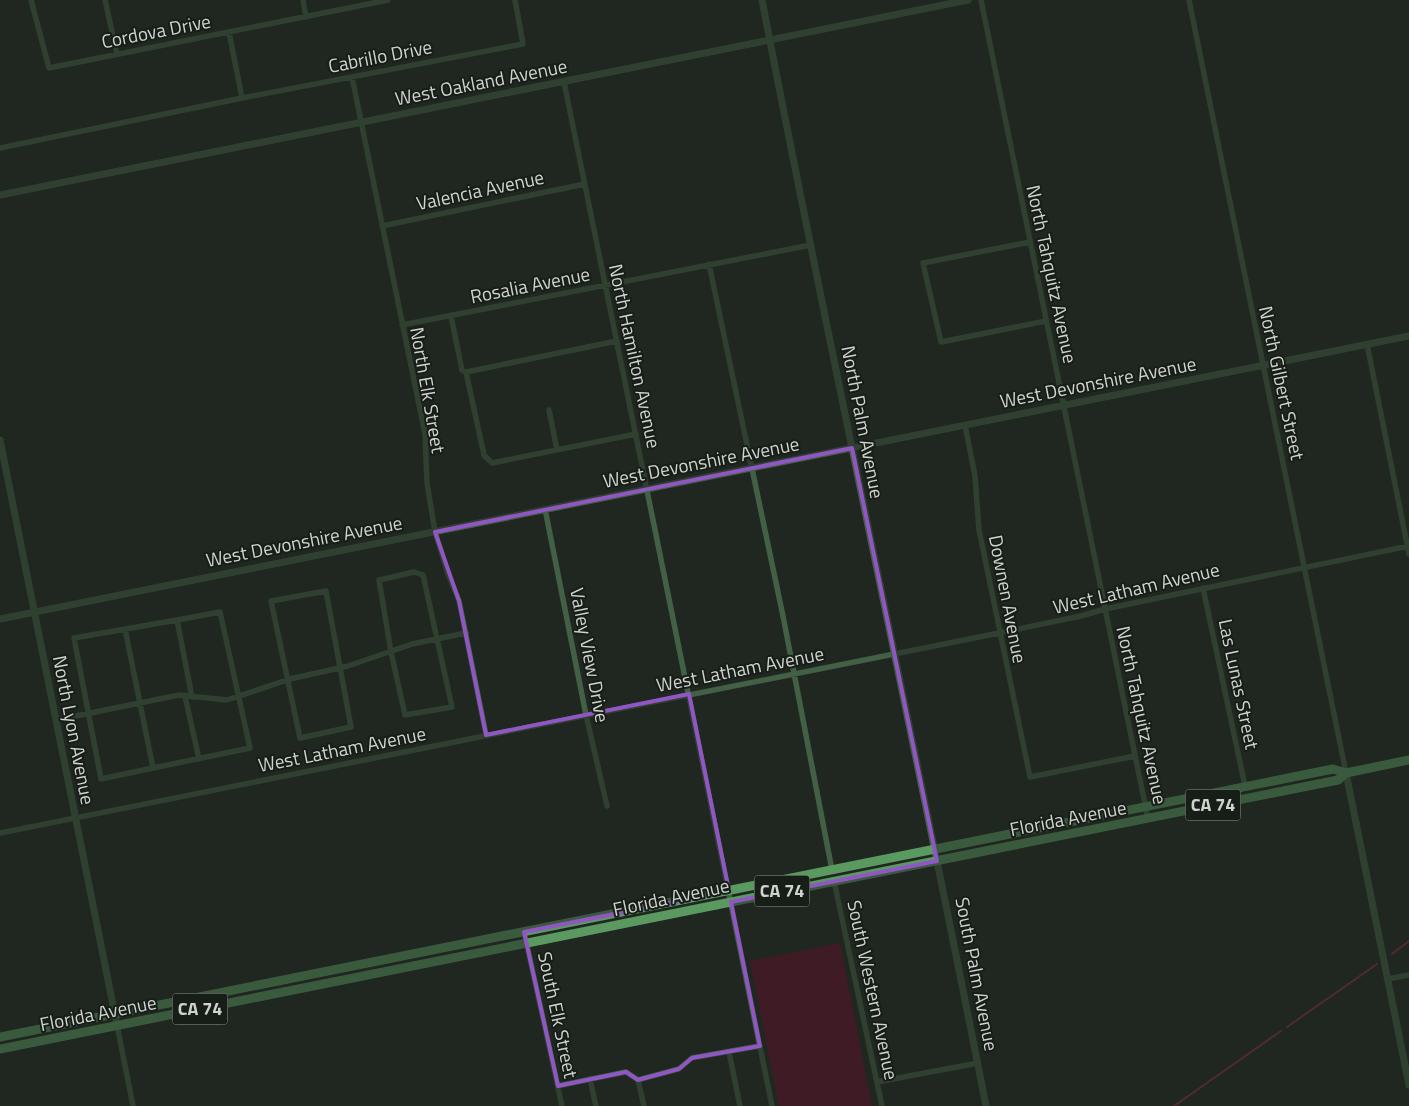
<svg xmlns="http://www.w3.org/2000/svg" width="1409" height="1106" viewBox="0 0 1409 1106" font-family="'Titillium Web',sans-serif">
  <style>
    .green { fill: #650e2d }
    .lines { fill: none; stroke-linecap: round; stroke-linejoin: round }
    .stream { stroke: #8b2f49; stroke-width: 2 }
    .minor { stroke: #426044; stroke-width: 5.5 }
    .tertiary { stroke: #426044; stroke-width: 7 }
    .primary { stroke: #5a9960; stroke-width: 9 }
    .marked { fill: none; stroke: #9056c3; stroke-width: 4; stroke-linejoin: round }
    .labels { text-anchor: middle; stroke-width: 4; stroke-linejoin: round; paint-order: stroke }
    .shield { fill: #171d17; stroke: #989c98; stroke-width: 1 }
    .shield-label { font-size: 18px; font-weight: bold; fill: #cfd3cf }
    .street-label { font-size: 19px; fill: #cfd3cf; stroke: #171d17 }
  </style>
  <rect width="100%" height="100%" fill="#202721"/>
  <path class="green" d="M 840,943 L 872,1106 L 779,1106 L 750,961 Z"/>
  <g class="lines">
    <path class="stream" d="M 1392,954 L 1409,941
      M 1287,1027 L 1377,964
      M 1174,1106 L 1281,1031"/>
    <path class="minor" d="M 31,0 L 49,68 L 388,0
      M 105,0 L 117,54
      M 303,0 L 306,17
      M 981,0 L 1148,819
      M 1189,0 L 1346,773
      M 229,32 L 242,98
      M 352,77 L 425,434 L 427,483 L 435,532 L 448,574 L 459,601 L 486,735
      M 564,82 L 772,1106
      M 0,148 L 242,98 L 523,44 L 515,0
      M 382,226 L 585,184
      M 1030,242 L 923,263 L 941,342 L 1046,321
      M 709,264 L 783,616 L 832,870
      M 451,316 L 462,370 L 466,372 L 484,455 L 492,463 L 636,434
      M 402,325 L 811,245
      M 1367,344 L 1409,554
      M 466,372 L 617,341
      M 549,410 L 557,450
      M 965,425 L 975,476 L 979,530 L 1030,777 L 1135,756
      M 545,509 L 586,715 L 607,806
      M 414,572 L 423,575 L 452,707 L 405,715 L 391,652 L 379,580 Z
      M 1203,588 L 1245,786
      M 326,591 L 351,727 L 300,738 L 271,601 Z
      M 125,629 L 153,768 L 101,779 L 74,638 L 177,620
      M 185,696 L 199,759
      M 56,720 L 179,695 L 227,700 L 290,679 L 348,666 L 412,644 L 466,633
      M 153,768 L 250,748 L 220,612 L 177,620 L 192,697
      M 0,833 L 999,633 L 1081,616 L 1105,609 L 1409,546
      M 834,881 L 882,1106
      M 524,932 L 562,1106
      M 1388,979 L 1409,975
      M 117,1025 L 133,1106
      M 729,1052 L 740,1106
      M 590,1079 L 596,1106
      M 638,1080 L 644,1106
      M 877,1082 L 978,1063
      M 558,1086 L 626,1072 L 638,1080 L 679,1069 L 692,1058 L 760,1046"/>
    <path class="tertiary" d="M 762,0 C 833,369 914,737 986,1106
      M 0,195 L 968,0
      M 0,440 L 117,1025
      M 0,619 L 1409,336
      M 1346,773 L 1409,1085"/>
    <path class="primary" d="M 0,1037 L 1333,769 L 1346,773 L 1409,760
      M 0,1049 C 446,960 892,870 1338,780 L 1346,773"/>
  </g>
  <path d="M0 0H1409V1106H0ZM 852,448 L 937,861 L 731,902 L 760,1046 L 692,1058 L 679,1069 L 638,1080 L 626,1072 L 558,1086 L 524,932 L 729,891 L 689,694 L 486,735 L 459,601 L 435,532 Z" fill="#202721" fill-opacity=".55" fill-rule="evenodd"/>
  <path class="marked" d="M 852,448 L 937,861 L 731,902 L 760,1046 L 692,1058 L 679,1069 L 638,1080 L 626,1072 L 558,1086 L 524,932 L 729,891 L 689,694 L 486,735 L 459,601 L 435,532 Z"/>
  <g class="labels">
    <g class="shield">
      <rect x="1185.5" y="789.5" width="55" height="31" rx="4"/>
      <rect x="754.5" y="875.5" width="55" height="31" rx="4"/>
      <rect x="172.5" y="993.5" width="55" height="31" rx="4"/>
    </g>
    <g class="shield-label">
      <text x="1213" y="811">CA 74</text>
      <text x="782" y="897">CA 74</text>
      <text x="200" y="1015">CA 74</text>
    </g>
    <g class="street-label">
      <text transform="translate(156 31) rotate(-11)" y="7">Cordova Drive</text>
      <text transform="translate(380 56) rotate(-11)" y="7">Cabrillo Drive</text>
      <text transform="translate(481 82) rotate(-11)" y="7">West Oakland Avenue</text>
      <text transform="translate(480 190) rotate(-12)" y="7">Valencia Avenue</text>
      <text transform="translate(1052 274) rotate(78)" y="7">North Tahquitz Avenue</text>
      <text transform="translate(530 285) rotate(-11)" y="7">Rosalia Avenue</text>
      <text transform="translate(635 356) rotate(78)" y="7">North Hamilton Avenue</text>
      <text transform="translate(1098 382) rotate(-11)" y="7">West Devonshire Avenue</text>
      <text transform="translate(1282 383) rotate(78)" y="7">North Gilbert Street</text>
      <text transform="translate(428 390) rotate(80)" y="7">North Elk Street</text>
      <text transform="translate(863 422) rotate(79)" y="7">North Palm Avenue</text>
      <text transform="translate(701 462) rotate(-11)" y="7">West Devonshire Avenue</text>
      <text transform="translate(304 541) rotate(-11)" y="7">West Devonshire Avenue</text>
      <text transform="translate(1136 588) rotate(-13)" y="7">West Latham Avenue</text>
      <text transform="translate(1008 599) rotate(79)" y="7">Downen Avenue</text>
      <text transform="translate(590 655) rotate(79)" y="7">Valley View Drive</text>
      <text transform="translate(740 669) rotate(-11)" y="7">West Latham Avenue</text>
      <text transform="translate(1239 684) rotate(78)" y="7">Las Lunas Street</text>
      <text transform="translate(1142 715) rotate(78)" y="7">North Tahquitz Avenue</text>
      <text transform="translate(74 730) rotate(79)" y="7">North Lyon Avenue</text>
      <text transform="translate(342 749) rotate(-11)" y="7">West Latham Avenue</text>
      <text transform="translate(1068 818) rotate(-11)" y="7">Florida Avenue</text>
      <text transform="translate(671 897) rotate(-12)" y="7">Florida Avenue</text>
      <text transform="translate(977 974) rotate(79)" y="7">South Palm Avenue</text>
      <text transform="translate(873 990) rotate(78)" y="7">South Western Avenue</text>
      <text transform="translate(98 1013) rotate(-11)" y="7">Florida Avenue</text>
      <text transform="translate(558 1015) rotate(78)" y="7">South Elk Street</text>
    </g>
  </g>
</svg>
